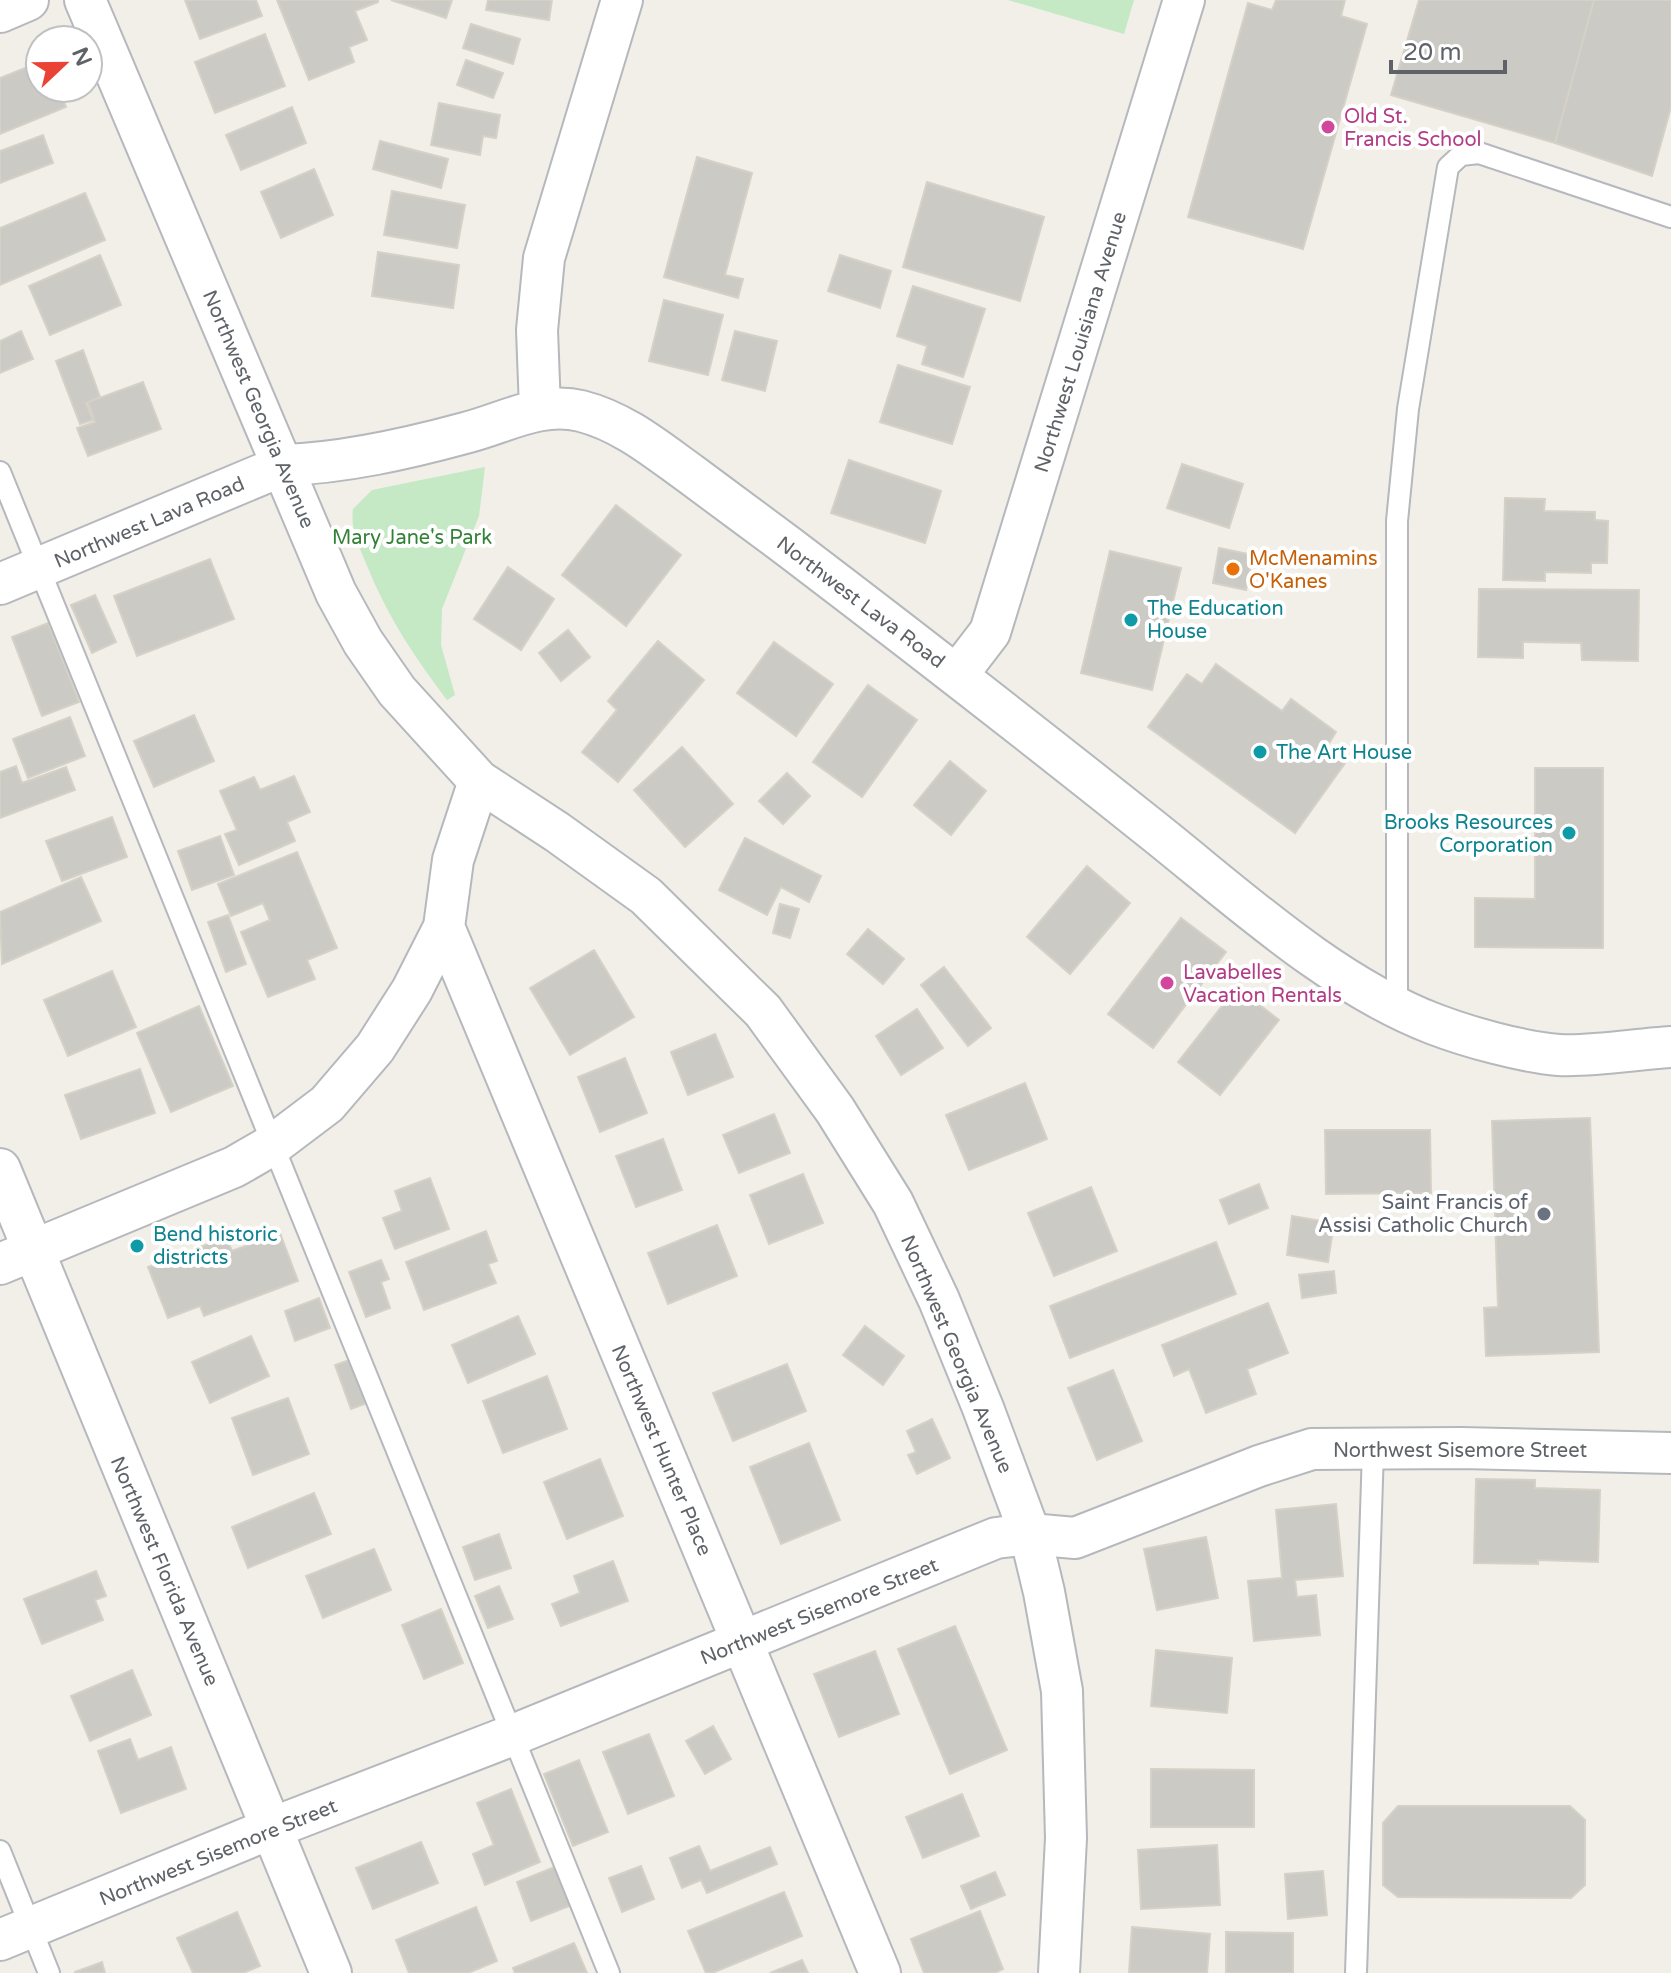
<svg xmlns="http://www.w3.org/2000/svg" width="1671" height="1973" viewBox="0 0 1671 1973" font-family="'Varela Round',sans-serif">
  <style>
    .green { fill: #c5e8c5 }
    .building { fill: #cccac5; stroke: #d6d1c6; stroke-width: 2 }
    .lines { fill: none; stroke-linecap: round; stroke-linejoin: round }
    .service-casing { stroke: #b5b8bc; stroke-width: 24 }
    .minor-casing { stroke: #b5b8bc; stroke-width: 44 }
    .service { stroke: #fff; stroke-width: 20 }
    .minor { stroke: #fff; stroke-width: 40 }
    .hotel-dot { fill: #d1479c; stroke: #fff; stroke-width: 3 }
    .food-dot { fill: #e8710a; stroke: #fff; stroke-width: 3 }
    .culture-dot { fill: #0f9aa8; stroke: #fff; stroke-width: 3 }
    .worship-dot { fill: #6b7280; stroke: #fff; stroke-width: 3 }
    .labels { text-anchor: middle; stroke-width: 8; stroke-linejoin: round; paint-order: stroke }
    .hotel-label { font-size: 20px; fill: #b23c85; stroke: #fff; text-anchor: start }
    .street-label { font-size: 20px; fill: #5f6368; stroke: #fff }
    .park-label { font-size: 20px; fill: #348238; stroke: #fff }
    .food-label { font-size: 20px; fill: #c56008; stroke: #fff; text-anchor: start }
    .culture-label { font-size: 20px; fill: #0d838f; stroke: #fff; text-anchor: start }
    .worship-label { font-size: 20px; fill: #5b616d; stroke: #fff; text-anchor: end }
  </style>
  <rect width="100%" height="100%" fill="#f1efe8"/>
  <path class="green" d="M 1008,0 L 1134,0 L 1124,34 Z
    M 485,467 L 479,516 L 442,609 L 441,645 L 455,695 L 447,700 C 414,656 389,619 368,568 C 360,548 350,531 353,509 L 372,490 Z"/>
  <path class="building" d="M 185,0 L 256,0 L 262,16 L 200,39 Z
    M 277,0 L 378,0 L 378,2 L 355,11 L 367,40 L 349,47 L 354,62 L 309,80 Z
    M 391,0 L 452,0 L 446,18 Z
    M 488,0 L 552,0 L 549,20 L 486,10 Z
    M 1276,0 L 1345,0 L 1341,16 L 1367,24 L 1303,249 L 1188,217 L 1248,3 L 1272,10 Z
    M 1419,0 L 1594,0 L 1555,143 L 1391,95 Z
    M 1594,0 L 1671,0 L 1671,107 L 1652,176 L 1555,143 Z
    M 471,24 L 520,39 L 513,64 L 463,48 Z
    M 265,34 L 285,86 L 215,113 L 195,62 Z
    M 466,60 L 503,73 L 493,98 L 457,85 Z
    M 40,62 L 40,88 L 58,88 L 66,107 L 0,134 L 0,78 Z
    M 439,103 L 500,115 L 496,138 L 483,136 L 480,155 L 431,145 Z
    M 292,107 L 306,143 L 241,170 L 226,135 Z
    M 43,135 L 53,163 L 0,183 L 0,151 Z
    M 380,141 L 448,159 L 441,188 L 373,169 Z
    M 697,157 L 752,173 L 725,275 L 743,279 L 738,298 L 664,277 Z
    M 314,169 L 333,215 L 281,238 L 261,192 Z
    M 927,182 L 1044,217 L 1020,301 L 903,267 Z
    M 392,191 L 465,205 L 457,248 L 384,235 Z
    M 85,193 L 105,240 L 0,285 L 0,228 Z
    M 378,252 L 459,265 L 453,308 L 372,296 Z
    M 100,255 L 121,305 L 50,335 L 29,286 Z
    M 840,255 L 891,271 L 880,308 L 828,291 Z
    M 913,286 L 985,309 L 963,377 L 922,364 L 927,346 L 897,336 Z
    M 664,300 L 723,315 L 708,375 L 649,361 Z
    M 21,331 L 33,359 L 0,373 L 0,341 Z
    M 735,331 L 777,341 L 765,391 L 722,380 Z
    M 83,350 L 100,397 L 86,403 L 93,420 L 80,424 L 56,361 Z
    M 898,365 L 970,387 L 952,444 L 880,422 Z
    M 143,382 L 161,429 L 88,456 L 77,428 L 95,422 L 88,402 Z
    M 849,460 L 941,491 L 925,543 L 831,513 Z
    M 1182,464 L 1243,484 L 1229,528 L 1167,508 Z
    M 1505,498 L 1545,499 L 1544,511 L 1595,512 L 1595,520 L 1608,521 L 1607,563 L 1591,563 L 1591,573 L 1545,572 L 1545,581 L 1503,580 Z
    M 616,505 L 681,555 L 626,626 L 562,575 Z
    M 1219,548 L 1253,555 L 1246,590 L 1213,583 Z
    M 1110,551 L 1181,568 L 1152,690 L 1081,673 Z
    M 210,559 L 234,619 L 137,656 L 114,596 Z
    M 508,567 L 554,599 L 521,650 L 474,619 Z
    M 1479,589 L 1639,590 L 1638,661 L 1582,660 L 1581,643 L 1523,642 L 1523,658 L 1478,657 Z
    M 95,595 L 116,642 L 92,653 L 71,605 Z
    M 48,623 L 79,702 L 42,716 L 12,637 Z
    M 568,630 L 590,657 L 561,681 L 539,653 Z
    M 658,641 L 704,680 L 618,782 L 582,752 L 617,710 L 608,701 Z
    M 774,642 L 833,684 L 796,736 L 737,693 Z
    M 1216,664 L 1282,711 L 1291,699 L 1336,732 L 1328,745 L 1348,759 L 1295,833 L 1148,727 L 1187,674 L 1202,684 Z
    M 868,685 L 917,720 L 862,797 L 813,762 Z
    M 194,715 L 214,761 L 154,787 L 134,741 Z
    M 70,717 L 85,756 L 28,778 L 13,739 Z
    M 682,747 L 733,804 L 685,847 L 634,790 Z
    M 950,761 L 986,791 L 951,835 L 914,805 Z
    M 16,766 L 22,783 L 66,767 L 75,790 L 0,818 L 0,772 Z
    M 1535,768 L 1603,768 L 1603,948 L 1475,947 L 1475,898 L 1535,899 Z
    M 787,773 L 810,796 L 783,824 L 759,801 Z
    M 294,776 L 310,812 L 287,822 L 295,841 L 239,865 L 225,834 L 237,830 L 220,791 L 254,777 L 260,790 Z
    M 112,817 L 127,857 L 62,881 L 46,841 Z
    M 220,836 L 234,875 L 192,890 L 178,851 Z
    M 745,838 L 821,876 L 809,902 L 781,887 L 767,915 L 719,890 Z
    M 297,852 L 337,948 L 307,960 L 315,979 L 268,997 L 241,932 L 270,920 L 263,903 L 231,916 L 218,884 Z
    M 1087,866 L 1130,903 L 1070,974 L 1027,937 Z
    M 81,877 L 101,921 L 2,964 L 0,912 Z
    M 780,904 L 799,909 L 790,938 L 773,933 Z
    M 228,915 L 246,964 L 226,972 L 208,922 Z
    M 1181,918 L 1226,952 L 1153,1048 L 1108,1014 Z
    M 868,929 L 904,959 L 883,984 L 847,954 Z
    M 594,950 L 634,1017 L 570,1055 L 530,988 Z
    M 944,967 L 991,1028 L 968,1046 L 921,985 Z
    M 112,971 L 136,1027 L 68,1056 L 44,1000 Z
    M 1237,987 L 1279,1020 L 1220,1095 L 1178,1062 Z
    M 199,1006 L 233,1086 L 171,1112 L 137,1033 Z
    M 917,1009 L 943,1048 L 901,1075 L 876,1036 Z
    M 715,1034 L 733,1077 L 688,1095 L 671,1052 Z
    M 625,1058 L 647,1113 L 600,1132 L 578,1077 Z
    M 140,1069 L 155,1113 L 81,1139 L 65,1095 Z
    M 1025,1083 L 1047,1139 L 969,1170 L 946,1115 Z
    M 774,1114 L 790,1153 L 739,1173 L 723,1135 Z
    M 1590,1118 L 1599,1352 L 1486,1356 L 1484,1308 L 1498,1307 L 1492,1121 Z
    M 1325,1130 L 1430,1130 L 1431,1193 L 1326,1194 Z
    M 663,1139 L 682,1190 L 636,1207 L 616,1156 Z
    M 803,1174 L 823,1223 L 769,1244 L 750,1195 Z
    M 430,1178 L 449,1229 L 395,1249 L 383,1218 L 402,1211 L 395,1191 Z
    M 1259,1184 L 1268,1208 L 1229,1224 L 1220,1200 Z
    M 1091,1187 L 1117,1251 L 1054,1276 L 1028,1213 Z
    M 1292,1216 L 1334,1223 L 1328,1262 L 1287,1255 Z
    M 717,1225 L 737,1276 L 668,1304 L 648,1253 Z
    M 486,1231 L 497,1261 L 488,1264 L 496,1283 L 424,1310 L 406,1262 Z
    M 280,1233 L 298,1281 L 204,1316 L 200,1306 L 168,1318 L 148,1267 L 226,1237 L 232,1251 Z
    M 1216,1242 L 1236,1294 L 1070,1358 L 1050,1306 Z
    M 381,1260 L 389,1279 L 381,1282 L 390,1308 L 366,1317 L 349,1272 Z
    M 1334,1271 L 1336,1293 L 1302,1298 L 1299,1275 Z
    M 319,1298 L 330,1328 L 295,1341 L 285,1311 Z
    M 1268,1303 L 1288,1353 L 1247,1369 L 1256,1394 L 1206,1413 L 1189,1369 L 1174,1376 L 1162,1345 Z
    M 518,1316 L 535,1354 L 468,1383 L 452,1345 Z
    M 865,1326 L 904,1356 L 883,1385 L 843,1355 Z
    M 251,1336 L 269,1376 L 210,1403 L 192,1362 Z
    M 358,1357 L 373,1401 L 351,1409 L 335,1365 Z
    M 787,1364 L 806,1411 L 733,1441 L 713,1393 Z
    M 1113,1370 L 1142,1441 L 1097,1460 L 1068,1388 Z
    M 547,1376 L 567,1429 L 503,1453 L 483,1401 Z
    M 288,1398 L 309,1454 L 253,1475 L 232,1418 Z
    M 932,1419 L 950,1458 L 917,1474 L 908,1455 L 916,1452 L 907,1431 Z
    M 809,1443 L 840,1520 L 781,1544 L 750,1467 Z
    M 600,1459 L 623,1516 L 567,1539 L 544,1482 Z
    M 1476,1479 L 1535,1480 L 1535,1488 L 1600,1490 L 1598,1562 L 1538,1560 L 1538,1564 L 1474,1563 Z
    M 314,1493 L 331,1534 L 248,1568 L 232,1527 Z
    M 1336,1504 L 1343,1576 L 1295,1580 L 1297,1597 L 1316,1595 L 1320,1635 L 1254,1641 L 1248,1581 L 1282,1578 L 1276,1510 Z
    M 499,1534 L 511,1568 L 475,1580 L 463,1547 Z
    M 1206,1537 L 1218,1598 L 1157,1610 L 1144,1549 Z
    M 374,1549 L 391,1590 L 323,1618 L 306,1576 Z
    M 613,1561 L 628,1601 L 561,1626 L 552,1604 L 580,1593 L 574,1576 Z
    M 96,1571 L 106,1596 L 95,1600 L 103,1620 L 42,1644 L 24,1599 Z
    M 499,1586 L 513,1619 L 488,1628 L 475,1596 Z
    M 441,1609 L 463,1663 L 424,1679 L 402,1625 Z
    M 955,1626 L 1007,1750 L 950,1774 L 898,1649 Z
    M 1156,1650 L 1232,1658 L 1227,1713 L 1151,1706 Z
    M 875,1651 L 899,1714 L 839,1737 L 814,1674 Z
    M 132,1670 L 151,1715 L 90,1741 L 71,1696 Z
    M 713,1726 L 731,1759 L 705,1774 L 686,1741 Z
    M 649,1734 L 674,1796 L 628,1814 L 603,1752 Z
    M 130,1739 L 138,1760 L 171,1747 L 186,1789 L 121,1813 L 98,1751 Z
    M 579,1760 L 608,1832 L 573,1846 L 544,1774 Z
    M 1151,1769 L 1254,1770 L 1254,1827 L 1151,1827 Z
    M 511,1789 L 540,1862 L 485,1885 L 473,1854 L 494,1845 L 477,1803 Z
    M 962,1794 L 979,1836 L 923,1858 L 906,1817 Z
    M 1398,1806 L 1570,1806 L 1585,1820 L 1585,1885 L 1571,1898 L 1398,1897 L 1383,1885 L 1383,1823 Z
    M 421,1842 L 438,1883 L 373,1909 L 356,1868 Z
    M 1217,1845 L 1220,1905 L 1141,1909 L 1138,1850 Z
    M 699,1846 L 710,1871 L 770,1847 L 777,1864 L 707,1893 L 701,1880 L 682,1888 L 670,1858 Z
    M 557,1866 L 572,1905 L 531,1921 L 517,1882 Z
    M 641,1866 L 654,1899 L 622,1912 L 609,1878 Z
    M 1323,1871 L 1327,1915 L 1288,1919 L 1285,1874 Z
    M 995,1872 L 1005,1895 L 971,1909 L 961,1886 Z
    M 784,1892 L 802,1936 L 712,1973 L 706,1973 L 688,1931 Z
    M 476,1907 L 497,1961 L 468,1973 L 409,1973 L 396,1940 Z
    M 980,1911 L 1003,1969 L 995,1973 L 924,1973 L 911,1939 Z
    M 237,1912 L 260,1966 L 243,1973 L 193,1973 L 177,1938 Z
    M 1132,1927 L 1210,1934 L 1207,1973 L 1129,1973 Z
    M 1226,1932 L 1293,1933 L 1293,1973 L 1226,1973 Z
    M 574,1943 L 587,1973 L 515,1973 L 513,1968 Z
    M 802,1960 L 808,1973 L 770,1973 Z
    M 102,1962 L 105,1973 L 75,1973 L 75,1972 Z"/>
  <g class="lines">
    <defs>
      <path id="service" d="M 0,472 L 609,1973
        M 1397,1007 L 1397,521 L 1408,409 L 1448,167 L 1461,155 L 1479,153 L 1671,217
        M 0,1851 L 49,1973
        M 1356,1973 L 1373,1450"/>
      <path id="minor" d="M 85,0 L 336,593 L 363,642 L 397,691 L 479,781 L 557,832 L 646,896 L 763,1011 L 835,1110 L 893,1203 L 939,1300 L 983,1408 L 1030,1534 L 1044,1592 L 1062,1691 L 1066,1838 L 1059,1973
        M 0,12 L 28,0
        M 540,409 L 537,330 L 544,258 L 622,0
        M 0,584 L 284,465 C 344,463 406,449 465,433 C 505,423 540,401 581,411 C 624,422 657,450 692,475 C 724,499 757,523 789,547 C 910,639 1031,733 1150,828 C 1237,897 1330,984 1434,1024 C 1468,1037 1522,1052 1559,1055 C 1592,1057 1637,1049 1671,1047
        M 957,675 L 990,632 L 1184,0
        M 444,927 L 880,1973
        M 0,1169 L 331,1973
        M 0,1264 L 234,1167 L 274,1144 L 327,1104 L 375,1048 L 412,990 L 444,927 L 453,860 L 479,781
        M 0,1940 L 272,1828 L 513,1735 L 996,1538 L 1030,1534 L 1075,1538 L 1259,1466 L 1312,1449 L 1461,1448 L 1671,1453"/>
    </defs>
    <use href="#service" class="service-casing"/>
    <use href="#minor" class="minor-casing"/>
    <use href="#service" class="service"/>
    <use href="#minor" class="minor"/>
  </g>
  <g class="hotel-dot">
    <circle cx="1328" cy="127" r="8"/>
    <circle cx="1167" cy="983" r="8"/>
  </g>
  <circle class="food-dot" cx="1233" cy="569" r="8"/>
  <g class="culture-dot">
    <circle cx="1131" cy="620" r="8"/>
    <circle cx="1260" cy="752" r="8"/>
    <circle cx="1569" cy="833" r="8"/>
    <circle cx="137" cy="1246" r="8"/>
  </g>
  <circle class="worship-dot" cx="1544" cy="1214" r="8"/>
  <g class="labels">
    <g class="hotel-label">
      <text x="1344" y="123">Old St.<tspan x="1344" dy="23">Francis School</tspan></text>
      <text x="1183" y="979">Lavabelles<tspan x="1183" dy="23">Vacation Rentals</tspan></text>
    </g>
    <g class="street-label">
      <text transform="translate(1080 342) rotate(-73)" y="7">Northwest Louisiana Avenue</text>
      <text transform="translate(259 409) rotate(67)" y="7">Northwest Georgia Avenue</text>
      <text transform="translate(149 522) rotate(-23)" y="7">Northwest Lava Road</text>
      <text transform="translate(861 602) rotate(37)" y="7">Northwest Lava Road</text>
      <text transform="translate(957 1354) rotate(67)" y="7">Northwest Georgia Avenue</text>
      <text transform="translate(662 1450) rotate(67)" y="7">Northwest Hunter Place</text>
      <text x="1460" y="1457">Northwest Sisemore Street</text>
      <text transform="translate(165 1571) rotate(67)" y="7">Northwest Florida Avenue</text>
      <text transform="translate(819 1611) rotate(-22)" y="7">Northwest Sisemore Street</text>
      <text transform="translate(218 1852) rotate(-22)" y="7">Northwest Sisemore Street</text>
    </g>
    <g class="park-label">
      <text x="412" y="544">Mary Jane's Park</text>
    </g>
    <g class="food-label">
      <text x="1249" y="565">McMenamins<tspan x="1249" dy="23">O'Kanes</tspan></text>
    </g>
    <g class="culture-label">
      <text x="1147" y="615">The Education<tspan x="1147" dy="23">House</tspan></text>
      <text x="1276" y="759">The Art House</text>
      <text x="1553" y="829" text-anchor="end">Brooks Resources<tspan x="1553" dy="23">Corporation</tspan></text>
      <text x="153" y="1241">Bend historic<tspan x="153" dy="23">districts</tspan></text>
    </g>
    <g class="worship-label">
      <text x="1528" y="1209">Saint Francis of<tspan x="1528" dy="23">Assisi Catholic Church</tspan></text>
    </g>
  </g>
  <g transform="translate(64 64) rotate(68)"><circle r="38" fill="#ffffff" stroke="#bfc1c3" stroke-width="2"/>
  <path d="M0-6L14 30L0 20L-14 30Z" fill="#ea4335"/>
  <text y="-12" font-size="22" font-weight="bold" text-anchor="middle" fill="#5f6368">N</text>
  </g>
  <path d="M1391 60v12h114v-12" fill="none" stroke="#5f6368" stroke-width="4"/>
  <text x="1403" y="60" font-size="24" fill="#5f6368" stroke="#ffffff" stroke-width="6" paint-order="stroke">20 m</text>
</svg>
